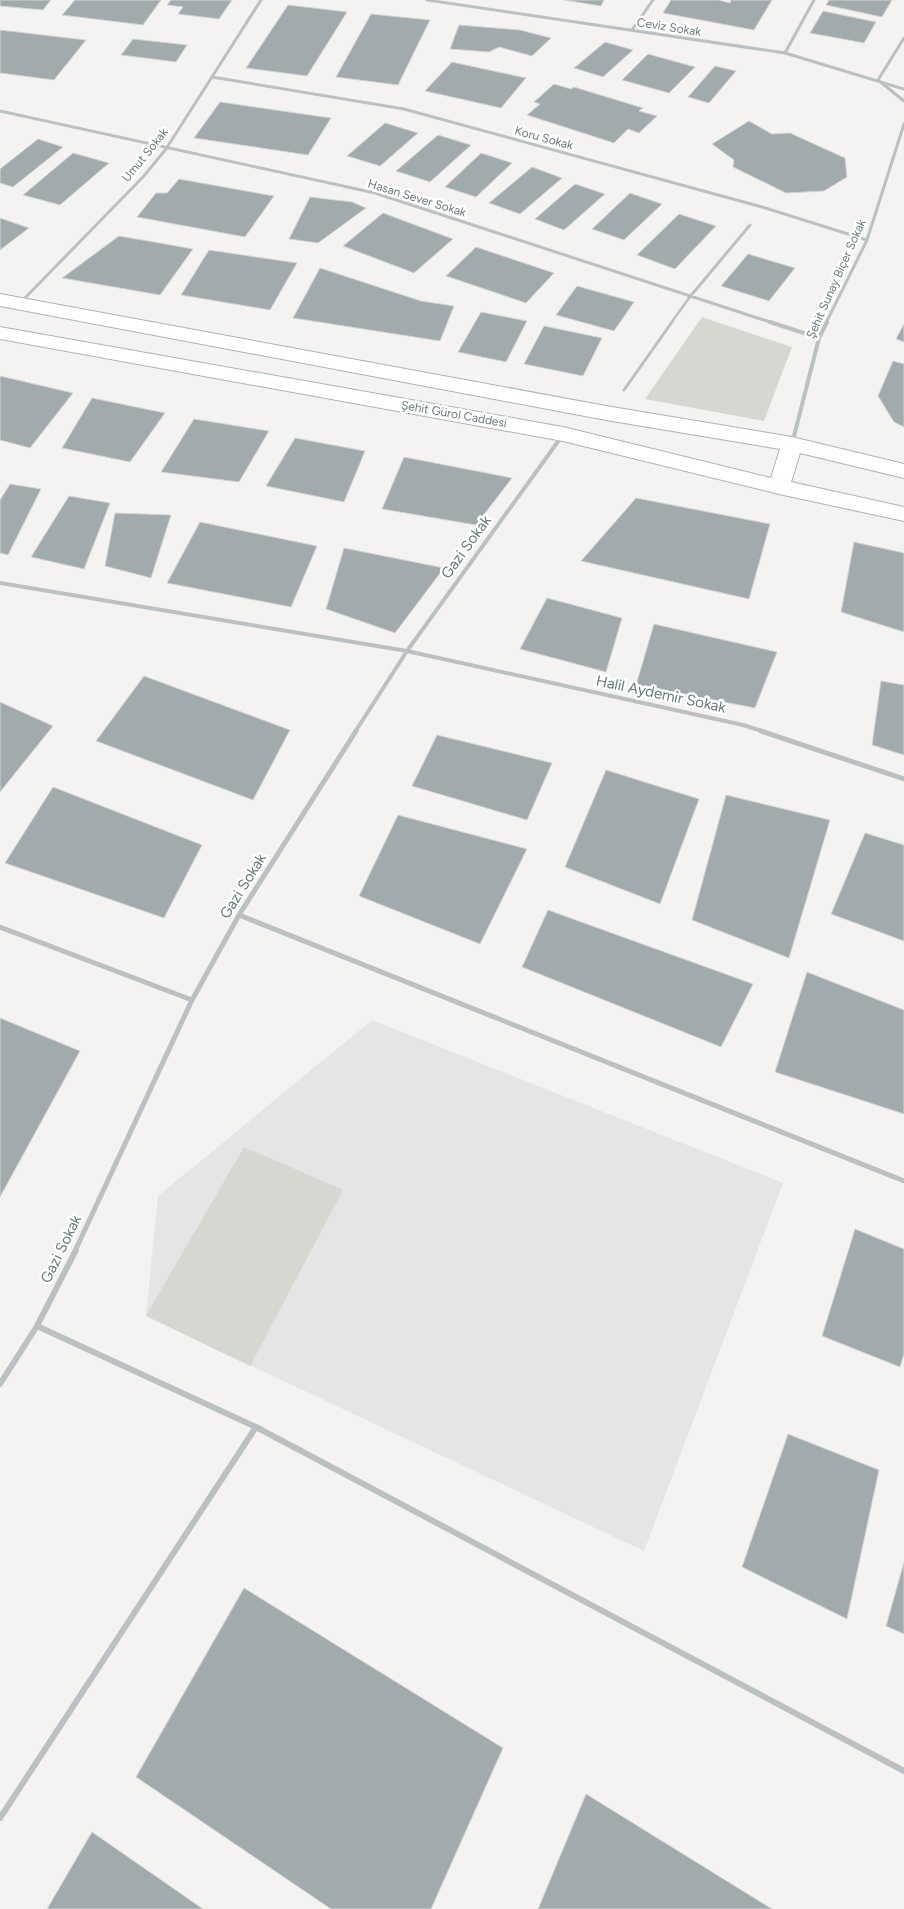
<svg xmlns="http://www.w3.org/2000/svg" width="904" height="1909" viewBox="0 0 904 1909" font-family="Figtree,sans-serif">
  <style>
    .built { fill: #e4e5e4 }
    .green { fill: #d5d8d0 }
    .building { fill: #a1abad; stroke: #d5d5d3 }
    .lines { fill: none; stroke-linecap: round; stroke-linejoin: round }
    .secondary-casing { stroke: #abb3b5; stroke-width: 2 }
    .lane-far1 { stroke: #bbc0c2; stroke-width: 2.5 }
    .lane { stroke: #bbc0c2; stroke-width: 3 }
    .street-far3 { stroke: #bbc0c2; stroke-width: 3 }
    .street-far2 { stroke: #bbc0c2; stroke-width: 4 }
    .street-far1 { stroke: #bbc0c2; stroke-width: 5 }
    .street { stroke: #bbc0c2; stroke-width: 6 }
    .secondary { fill: #fff; fill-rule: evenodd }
    .labels { text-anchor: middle; stroke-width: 5; stroke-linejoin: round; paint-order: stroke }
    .far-street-label { font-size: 12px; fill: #66797e; stroke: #fff }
    .street-label { font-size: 15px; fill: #66797e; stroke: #fff }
  </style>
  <rect width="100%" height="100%" fill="#f4f3f1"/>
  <path class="built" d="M 372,1020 L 783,1183 L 644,1551 L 146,1316 L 158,1196 Z"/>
  <path class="green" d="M 702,317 L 792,347 L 764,421 L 645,399 Z
    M 244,1147 L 343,1190 L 250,1366 L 146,1316 Z"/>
  <path class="building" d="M 0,0 L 51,0 L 43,10 L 0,6 Z
    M 75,0 L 161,0 L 143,25 L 62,15 Z
    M 171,0 L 232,0 L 219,19 L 178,14 L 183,7 L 167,5 Z
    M 564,0 L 604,0 L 601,6 Z
    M 671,0 L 719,0 L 730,3 L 731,0 L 772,0 L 754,30 L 663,13 Z
    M 829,0 L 892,0 L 882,17 L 826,5 Z
    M 288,5 L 347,12 L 307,76 L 246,68 Z
    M 823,11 L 876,22 L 864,43 L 810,33 Z
    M 371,14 L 430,20 L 398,85 L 336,77 Z
    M 459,25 L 520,30 L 551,38 L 532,56 L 499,47 L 489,52 L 450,49 Z
    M 0,30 L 86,40 L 54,80 L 0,73 Z
    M 133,39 L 187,45 L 176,62 L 121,55 Z
    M 605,42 L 633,50 L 603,77 L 574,68 Z
    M 648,54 L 695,67 L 669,93 L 622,80 Z
    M 452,62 L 526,78 L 501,108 L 425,91 Z
    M 715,66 L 736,71 L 709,103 L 688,97 Z
    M 554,84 L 571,89 L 574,87 L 643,108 L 639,111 L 657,116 L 639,133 L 628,129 L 614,143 L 527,115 L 540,104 L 534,102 Z
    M 220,102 L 331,118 L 308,155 L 194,138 Z
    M 749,121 L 772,134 L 790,133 L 845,158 L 847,177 L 824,191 L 786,193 L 733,167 L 734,160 L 712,144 Z
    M 385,123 L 418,133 L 380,166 L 347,156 Z
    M 438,135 L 471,145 L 430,182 L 396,171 Z
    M 38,139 L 63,147 L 13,187 L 0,183 L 0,169 Z
    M 73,153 L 109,163 L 60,205 L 23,195 Z
    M 481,153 L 512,163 L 476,197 L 445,187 Z
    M 532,167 L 562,178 L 520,214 L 489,203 Z
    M 179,179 L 274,196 L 245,237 L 137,217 L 156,193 L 167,193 Z
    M 575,184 L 605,194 L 564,230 L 535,219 Z
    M 630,193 L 662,204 L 624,240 L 592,229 Z
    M 310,197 L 352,202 L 366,208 L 318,243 L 289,239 Z
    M 383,213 L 453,239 L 414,273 L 343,246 Z
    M 679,214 L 716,226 L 675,269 L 637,255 Z
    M 0,218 L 29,228 L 0,250 Z
    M 119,236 L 171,245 L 193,249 L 160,295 L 62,278 Z
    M 476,247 L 554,273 L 526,303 L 446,276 Z
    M 209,250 L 297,263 L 270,310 L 181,295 Z
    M 748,254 L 795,268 L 769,301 L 721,286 Z
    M 320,268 L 421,301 L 454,306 L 440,341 L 293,318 Z
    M 577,286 L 634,302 L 614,331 L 556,315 Z
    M 481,312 L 527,321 L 506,362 L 458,352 Z
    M 904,324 L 904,342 L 896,339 Z
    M 544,326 L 602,338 L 583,376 L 524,364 Z
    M 893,361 L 904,364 L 904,427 L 894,422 L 878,396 Z
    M 0,376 L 73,393 L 30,448 L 0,440 Z
    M 92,398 L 165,413 L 130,462 L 62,448 Z
    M 194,419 L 269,431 L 239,482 L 161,472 Z
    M 295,438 L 365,451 L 344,502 L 266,486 Z
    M 404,457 L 512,478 L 476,525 L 382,509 Z
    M 10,484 L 41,489 L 8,555 L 0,553 L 0,500 Z
    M 69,496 L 110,503 L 84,569 L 31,557 Z
    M 636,498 L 770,524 L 749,599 L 581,561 Z
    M 115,513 L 171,515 L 151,578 L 105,566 Z
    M 200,522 L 317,546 L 291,607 L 167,583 Z
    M 854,542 L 904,553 L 904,632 L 841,612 Z
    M 344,548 L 444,568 L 395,633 L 326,609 Z
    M 547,598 L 622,618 L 606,672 L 520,649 Z
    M 654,624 L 777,652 L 755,708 L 636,685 Z
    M 144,676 L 290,730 L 253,800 L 96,741 Z
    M 881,681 L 904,685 L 904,755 L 872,745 Z
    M 0,702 L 53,726 L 0,792 Z
    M 437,735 L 552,763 L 527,820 L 412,786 Z
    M 606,770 L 699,799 L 660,904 L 565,867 Z
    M 53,787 L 202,845 L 164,918 L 5,863 Z
    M 726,795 L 830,820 L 789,958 L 692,920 Z
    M 398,815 L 527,849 L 480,944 L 359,896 Z
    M 865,833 L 904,845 L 904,941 L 831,914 Z
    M 548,910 L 753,984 L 721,1047 L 522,967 Z
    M 807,972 L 904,1010 L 904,1114 L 775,1072 Z
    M 0,1018 L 80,1051 L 0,1197 Z
    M 855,1229 L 904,1249 L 904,1354 L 900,1367 L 822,1336 Z
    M 788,1434 L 879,1470 L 847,1619 L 742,1567 Z
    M 904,1562 L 904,1634 L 886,1626 Z
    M 244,1588 L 503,1748 L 431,1909 L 331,1909 L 136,1777 Z
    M 586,1794 L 772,1909 L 538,1909 Z
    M 92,1832 L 203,1909 L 47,1909 Z"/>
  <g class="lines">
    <defs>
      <path id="secondary" d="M 0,294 L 606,406 L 792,437 L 904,464 L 904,478 L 800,453 L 791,482 L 904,507 L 904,521 L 779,494 L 563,441 L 0,339 L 0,327 L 563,427 L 771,478 L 780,449 L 606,420 L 0,306 Z"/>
    </defs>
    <use href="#secondary" class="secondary-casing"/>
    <path class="lane-far1" d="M 671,323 L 689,298"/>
    <path class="lane" d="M 624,390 L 672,322"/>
    <path class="street-far3" d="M 427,0 L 785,53 L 904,89
      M 632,30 L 653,0
      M 904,38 L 878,80 L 904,101
      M 785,53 L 814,0
      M 212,77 L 404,109 L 762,207 L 867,240
      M 0,111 L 375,193 L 773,323
      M 689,298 L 750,225
      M 20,303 L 143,177 L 166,149 L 261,0
      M 826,323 L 867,240 L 904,124"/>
    <path class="street-far2" d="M 770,322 L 819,338
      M 792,444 L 819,338 L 827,322
      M 0,583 L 407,651 L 743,725 L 765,732
      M 355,732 L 407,651 L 562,436"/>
    <path class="street-far1" d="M 761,731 L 904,779
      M 239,915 L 904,1181
      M 0,927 L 192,1000
      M 75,1251 L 192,1000 L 239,915 L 356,731"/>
    <path class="street" d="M 37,1326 L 256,1427 L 904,1771
      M 0,1384 L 37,1326 L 76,1250
      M 0,1818 L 256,1427"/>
    <use href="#secondary" class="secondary"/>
  </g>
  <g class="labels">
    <g class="far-street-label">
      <text transform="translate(669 27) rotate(9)" y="4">Ceviz Sokak</text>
      <text transform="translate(544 138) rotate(15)" y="4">Koru Sokak</text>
      <text transform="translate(145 155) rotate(-51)" y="4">Umut Sokak</text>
      <text transform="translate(417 198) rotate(17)" y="4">Hasan Sever Sokak</text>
      <text transform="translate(836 279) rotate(-66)" y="4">Şehit Sunay Biçer Sokak</text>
      <text transform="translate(454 414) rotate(10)" y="4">Şehit Gürol Caddesi</text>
    </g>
    <g class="street-label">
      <text transform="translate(466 547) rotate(-54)" y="5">Gazi Sokak</text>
      <text transform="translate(661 694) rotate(12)" y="5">Halil Aydemir Sokak</text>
      <text transform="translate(243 886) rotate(-58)" y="5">Gazi Sokak</text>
      <text transform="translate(61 1249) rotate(-64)" y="5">Gazi Sokak</text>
    </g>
  </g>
</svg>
